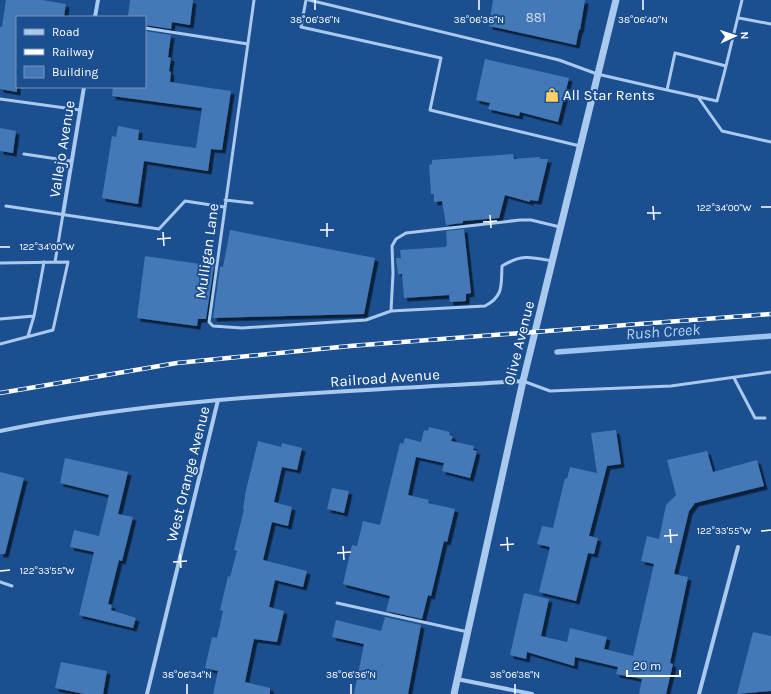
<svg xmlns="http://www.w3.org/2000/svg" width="771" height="694" viewBox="0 0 771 694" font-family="Karla,sans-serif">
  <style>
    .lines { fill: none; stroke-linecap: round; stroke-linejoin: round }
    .stream { stroke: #9cc4f0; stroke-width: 5.5 }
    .building { fill: #4478b7; filter: url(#shadow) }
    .service { stroke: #a9c9ee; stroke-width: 3 }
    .minor { stroke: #a9c9ee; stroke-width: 4 }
    .tertiary { stroke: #a9c9ee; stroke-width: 7 }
    .rail-casing { stroke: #fff; stroke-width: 4.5 }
    .rail { stroke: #1b4f8f; stroke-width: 3; stroke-dasharray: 9; stroke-linecap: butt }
    .ticks { fill: none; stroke: #fff; stroke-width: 1.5 }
    .labels { text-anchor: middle; stroke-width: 4; stroke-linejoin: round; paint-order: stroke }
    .number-label { font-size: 13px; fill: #d0dded }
    .poi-label { font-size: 15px; fill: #fff; stroke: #1b4f8f; text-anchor: start }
    .street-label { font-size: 15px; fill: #fff; stroke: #1b4f8f }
    .water-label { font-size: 16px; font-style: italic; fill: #b5d3f5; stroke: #1b4f8f }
    .ticks-label { font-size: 10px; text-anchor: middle; fill: #fff; stroke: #1b4f8f; stroke-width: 4; stroke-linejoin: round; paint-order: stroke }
  </style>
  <defs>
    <filter id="shadow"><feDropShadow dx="3.5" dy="3.5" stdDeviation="0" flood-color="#0009"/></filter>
  </defs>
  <rect width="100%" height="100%" fill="#1b4f8f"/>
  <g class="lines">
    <path class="stream" d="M 557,352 L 771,336"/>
  </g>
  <path class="building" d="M 6,0 L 43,0 L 66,4 L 64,17 L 17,17 L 17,92 L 0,89 L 0,27 L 2,27 Z
    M 130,0 L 193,0 L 190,25 L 172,22 L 171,29 L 145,25 L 145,17 L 128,16 Z
    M 493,0 L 585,0 L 580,30 L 579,29 L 576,45 L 489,26 Z
    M 145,31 L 171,35 L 168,57 L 171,58 L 169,71 L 171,72 L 170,82 L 231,91 L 222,150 L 211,149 L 208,171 L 144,161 L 138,204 L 102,198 L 112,136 L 116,137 L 118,126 L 139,130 L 138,140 L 196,148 L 202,108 L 112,96 L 113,87 L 145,87 Z
    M 485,59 L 569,78 L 558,122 L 520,112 L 519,116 L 488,109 L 490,103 L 476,100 Z
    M 0,128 L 16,131 L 13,153 L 0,151 Z
    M 513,154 L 514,159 L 540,157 L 540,159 L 548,159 L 538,201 L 530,200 L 530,202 L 505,195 L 499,218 L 463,221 L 463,223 L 446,225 L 442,201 L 434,202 L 434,194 L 431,194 L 429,165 L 432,164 L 432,160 Z
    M 464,229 L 471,293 L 466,294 L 466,301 L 450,302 L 449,295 L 404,298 L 402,274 L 398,274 L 396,258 L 401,258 L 400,250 L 445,247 L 447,245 L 446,231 Z
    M 230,230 L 375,258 L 364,314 L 213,318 L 220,267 L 223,267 Z
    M 145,256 L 214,266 L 206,319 L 198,319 L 197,326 L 137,318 Z
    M 429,427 L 450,432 L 449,435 L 453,436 L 451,441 L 474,446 L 473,450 L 477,451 L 470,478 L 442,471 L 444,463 L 416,457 L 408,495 L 429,500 L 428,503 L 455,509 L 447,542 L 444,541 L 431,596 L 428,595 L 422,619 L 386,611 L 390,596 L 343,584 L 352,545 L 357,546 L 363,521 L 380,525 L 400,443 L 403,444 L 405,438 L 421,442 L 424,430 L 428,431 Z
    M 616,430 L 621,464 L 607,466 L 589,536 L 598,538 L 594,554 L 588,553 L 576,601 L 539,592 L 550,547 L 537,544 L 542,526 L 553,528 L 565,478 L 567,479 L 570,467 L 597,473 L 591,433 Z
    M 258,441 L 281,447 L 282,443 L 302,448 L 297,470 L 282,467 L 274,502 L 292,507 L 288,526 L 272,522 L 263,560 L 307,571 L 303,587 L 275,580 L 269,607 L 284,611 L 277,642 L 254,639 L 245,682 L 270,688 L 270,694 L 213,694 L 218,671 L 205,668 L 212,637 L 217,638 L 223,611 L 220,610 L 228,576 L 230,577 L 237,551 L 234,550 L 244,509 L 243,509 L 246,490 Z
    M 707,451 L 713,472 L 757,460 L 764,486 L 695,503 L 689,511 L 674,574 L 688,577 L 670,663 L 673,664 L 666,694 L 639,694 L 642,679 L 616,674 L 618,667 L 575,657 L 574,666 L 527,652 L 526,659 L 510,655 L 524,593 L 549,599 L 541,636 L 567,642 L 570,628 L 607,637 L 604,649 L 633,656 L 654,564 L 641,561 L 647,536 L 659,539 L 666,505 L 676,495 L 667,460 Z
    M 65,458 L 128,472 L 118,514 L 133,517 L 122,561 L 119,560 L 108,604 L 112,605 L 111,610 L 136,618 L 133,628 L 79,615 L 94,552 L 70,547 L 74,530 L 99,536 L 109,495 L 60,483 Z
    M 0,472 L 24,478 L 5,554 L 0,554 Z
    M 332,488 L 349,491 L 344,513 L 327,509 Z
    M 385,617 L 421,625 L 408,694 L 354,694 L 364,644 L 332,637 L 336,620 L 381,631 Z
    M 753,632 L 771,636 L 771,691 L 737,694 Z
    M 61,662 L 107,671 L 103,694 L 84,694 L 55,688 Z"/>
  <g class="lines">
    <path class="service" d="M 254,0 L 209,322 L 213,326 L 242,328 L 366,320 L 391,311
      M 306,0 L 301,27 L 441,58 L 430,110 L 580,146
      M 309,0 L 559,60 L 597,74 L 667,90 L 675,53 L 726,66 L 742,0
      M 739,18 L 771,24
      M 145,28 L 248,44
      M 667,90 L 717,101 L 726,66
      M 698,97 L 722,131 L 771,142
      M 0,99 L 80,110
      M 24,154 L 71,161
      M 225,200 L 252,203
      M 6,206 L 159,229 L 185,201 L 224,207
      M 552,261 C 531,257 522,254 502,266 C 501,285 504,296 485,306 L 391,311 L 393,273 L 392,246 L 396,239 L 406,233 L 520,220 L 531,220 L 560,227
      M 55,262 L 63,214
      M 0,263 L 68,262 L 53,330 L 0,344
      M 0,319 L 34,316 L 44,262
      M 28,336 L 34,316
      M 734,378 L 755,418 L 765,418
      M 523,381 L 550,391 L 671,386 L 771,372
      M 0,582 L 12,586
      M 337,603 L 468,632"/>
    <path class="minor" d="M 95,17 L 98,0
      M 63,214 L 84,87
      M 0,431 C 171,395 349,392 523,381
      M 457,679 L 532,694
      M 147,694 L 218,400
      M 699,694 L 738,547"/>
    <path class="tertiary" d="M 454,694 L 523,381 L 616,0"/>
    <defs>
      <path id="rail" d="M 0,393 L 177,363 L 350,346 L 771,314"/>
    </defs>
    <use href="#rail" class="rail-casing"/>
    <use href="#rail" class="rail"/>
  </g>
  <path class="ticks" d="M 315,0 L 315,10M 479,0 L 479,10M 643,0 L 643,10M 653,206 L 654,220M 761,207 L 771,207M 647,213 L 661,213M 490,215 L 491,228M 483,222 L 497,221M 327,223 L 327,237M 320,230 L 334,230M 163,232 L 164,246M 157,239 L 171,238M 0,247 L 10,247M 670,529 L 671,543M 761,531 L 771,530M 664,536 L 678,535M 507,537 L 508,551M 500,545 L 514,544M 343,546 L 344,560M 337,553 L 351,552M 180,554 L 181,568M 173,562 L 187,561M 0,571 L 10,570M 187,684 L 187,694M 351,684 L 351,694M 515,684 L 515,694"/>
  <defs>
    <symbol id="shop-bare" viewBox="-9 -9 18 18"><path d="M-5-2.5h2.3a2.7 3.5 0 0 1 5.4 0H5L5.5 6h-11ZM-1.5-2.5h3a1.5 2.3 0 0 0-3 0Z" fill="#ffd166" stroke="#1b4f8f" stroke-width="2.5" paint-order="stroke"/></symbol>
  </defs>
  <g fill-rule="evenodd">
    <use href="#shop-bare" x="542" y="85" width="20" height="20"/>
  </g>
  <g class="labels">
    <g class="number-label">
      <text x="536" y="22">881</text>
    </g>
    <g class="poi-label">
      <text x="563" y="100">All Star Rents</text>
    </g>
    <g class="street-label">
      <text transform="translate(62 149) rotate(-81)" y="5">Vallejo Avenue</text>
      <text transform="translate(207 251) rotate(-82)" y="5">Mulligan Lane</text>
      <text transform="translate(519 343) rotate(-76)" y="5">Olive Avenue</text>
      <text transform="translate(385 378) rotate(-4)" y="5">Railroad Avenue</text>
      <text transform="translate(188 474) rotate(-76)" y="5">West Orange Avenue</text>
    </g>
    <g class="water-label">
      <text transform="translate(663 331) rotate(-4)" y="6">Rush Creek</text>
    </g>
  </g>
  <g class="ticks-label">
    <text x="315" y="23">38°06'36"N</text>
    <text x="479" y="23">38°06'38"N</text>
    <text x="643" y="23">38°06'40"N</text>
    <text x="724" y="211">122°34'00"W</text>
    <text x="47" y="250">122°34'00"W</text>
    <text x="724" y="534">122°33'55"W</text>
    <text x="47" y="574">122°33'55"W</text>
    <text x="187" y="678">38°06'34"N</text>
    <text x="351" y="678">38°06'36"N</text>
    <text x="515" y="678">38°06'38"N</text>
  </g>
  <rect x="16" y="16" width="130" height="72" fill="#1b4f8f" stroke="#7695bc"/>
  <rect x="24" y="29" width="20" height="6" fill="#a9c9ee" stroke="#7695bc"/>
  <text x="52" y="36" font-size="12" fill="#ffffff">Road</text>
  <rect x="24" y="49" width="20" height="6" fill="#ffffff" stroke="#7695bc"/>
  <text x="52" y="56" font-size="12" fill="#ffffff">Railway</text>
  <rect x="24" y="66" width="20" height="12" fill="#4478b7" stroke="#7695bc"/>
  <text x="52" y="76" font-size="12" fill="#ffffff">Building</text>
  <g transform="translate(735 36) rotate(87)" stroke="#1b4f8f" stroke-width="3" paint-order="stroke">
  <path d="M0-3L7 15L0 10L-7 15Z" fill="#ffffff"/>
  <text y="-6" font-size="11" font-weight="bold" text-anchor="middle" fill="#ffffff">N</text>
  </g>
  <path d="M627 670v6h53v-6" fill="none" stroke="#ffffff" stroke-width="2"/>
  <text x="633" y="670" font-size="12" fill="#ffffff" stroke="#1b4f8f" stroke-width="3" paint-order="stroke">20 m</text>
</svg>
